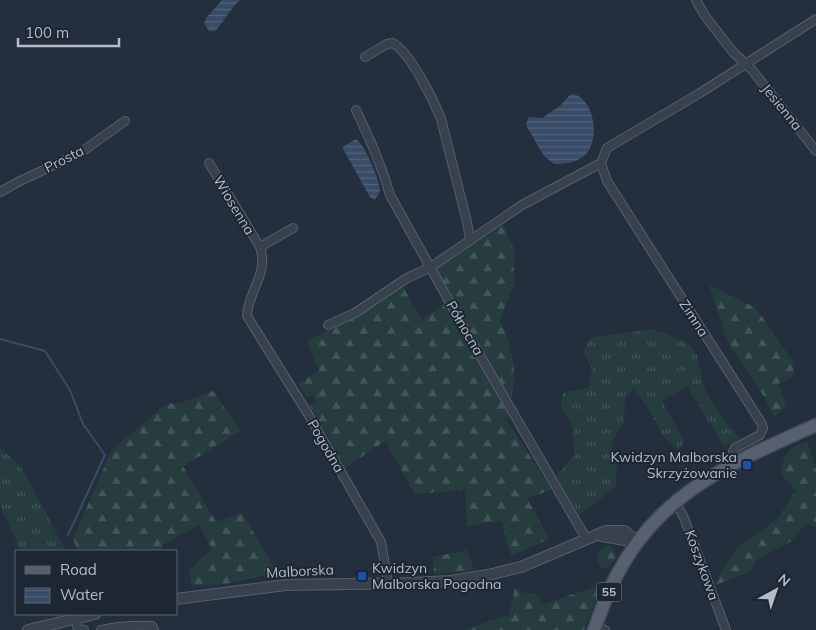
<svg xmlns="http://www.w3.org/2000/svg" width="816" height="630" viewBox="0 0 816 630" font-family="Mulish,sans-serif">
  <style>
    .grass { fill: url(#grass-tufts) }
    .forest { fill: url(#forest-firs) }
    .water { fill: url(#water-rules) }
    .lines { fill: none; stroke-linecap: round; stroke-linejoin: round }
    .stream { stroke: #394c67; stroke-width: 2 }
    .minor-casing { stroke: #565f6c; stroke-width: 10 }
    .tertiary-casing { stroke: #565f6c; stroke-width: 12 }
    .primary-casing { stroke: #414a57; stroke-width: 15 }
    .minor { stroke: #38414e; stroke-width: 8 }
    .tertiary { stroke: #38414e; stroke-width: 10 }
    .primary { stroke: #56606e; stroke-width: 12 }
    .transit-dot { fill: #1a4fb4; stroke: #1d2633; stroke-width: 2 }
    .labels { text-anchor: middle; stroke-width: 4; stroke-linejoin: round; paint-order: stroke }
    .shield { fill: #1d2633; stroke: #878f9c; stroke-width: 1 }
    .shield-label { font-size: 12px; font-weight: bold; fill: #b4bcc9 }
    .street-label { font-size: 14px; fill: #b4bcc9; stroke: #1d2633 }
    .poi-label { font-size: 14px; fill: #b4bcc9; stroke: #1d2633; text-anchor: end }
  </style>
  <defs>
    <pattern id="grass-tufts" width="24" height="20" patternUnits="userSpaceOnUse" patternTransform="scale(1.25)"><rect width="24" height="20" fill="#263c3f"/><path d="M3 7l-1-3M5 7V3M7 7l1-3M15 17l-1-3M17 17v-4M19 17l1-3" fill="none" stroke="#435659"/></pattern>
    <pattern id="forest-firs" width="22" height="20" patternUnits="userSpaceOnUse" patternTransform="scale(1.25)"><rect width="22" height="20" fill="#263c3f"/><path d="M5 1l3.5 6h-7zM16 11l3.5 6h-7z" fill="#435659"/></pattern>
    <pattern id="water-rules" width="6" height="5" patternUnits="userSpaceOnUse" patternTransform="scale(1.25)"><rect width="6" height="5" fill="#394c67"/><path d="M0 2.5h6" fill="none" stroke="#53647b"/></pattern>
  </defs>
  <rect width="100%" height="100%" fill="#242f3e"/>
  <path class="grass" d="M 653,329 C 663,333 688,341 694,350 C 701,360 700,373 703,384 C 710,404 727,423 740,439 L 724,446 L 687,386 L 662,401 L 685,442 L 678,450 L 662,435 L 649,409 L 633,389 L 625,399 L 624,423 L 611,443 L 617,461 L 616,487 L 579,515 L 556,476 L 574,456 L 573,427 L 561,406 L 563,393 L 589,387 L 592,369 L 583,351 L 590,338 Z
    M 0,447 L 18,463 L 29,481 L 66,551 L 21,551 L 0,506 Z"/>
  <path class="forest" d="M 503,225 L 514,249 L 514,284 L 500,320 C 508,339 515,357 514,378 C 514,392 509,407 507,421 L 552,490 L 527,498 L 549,539 L 511,556 L 501,521 L 467,526 L 465,490 L 415,494 L 385,441 L 345,468 L 310,405 L 317,401 L 313,395 L 307,398 L 298,384 L 319,370 L 306,341 L 354,318 L 403,287 L 422,320 L 450,299 L 434,271 Z
    M 709,285 L 756,308 L 792,360 L 794,372 L 793,377 L 778,384 L 786,405 L 774,418 L 765,398 L 728,342 Z
    M 213,391 L 241,431 L 183,466 L 216,522 L 242,513 L 277,572 L 231,583 L 192,587 L 189,571 L 212,549 L 199,525 L 162,545 L 164,551 L 78,551 L 73,539 L 111,451 L 166,404 L 181,403 Z
    M 807,441 L 816,469 L 816,527 L 806,524 L 790,542 L 757,560 L 749,572 L 713,586 L 736,549 L 777,519 L 796,490 L 781,474 C 783,454 788,449 807,441 Z
    M 605,546 L 610,546 L 617,557 L 608,568 L 602,569 L 597,560 L 598,552 Z
    M 467,550 L 474,570 L 434,574 L 433,557 Z
    M 594,587 L 601,589 L 584,630 L 464,630 L 509,615 L 515,588 L 524,593 L 534,593 L 544,604 Z"/>
  <path class="water" d="M 222,0 L 240,0 C 229,9 225,21 215,31 L 209,31 L 204,23 L 207,17 Z
    M 574,94 C 595,101 601,141 584,156 C 575,163 564,164 554,164 L 544,156 L 527,127 L 526,123 L 529,117 L 542,118 L 560,106 L 570,95 Z
    M 356,139 C 365,145 380,180 380,192 L 375,200 L 370,197 L 343,149 L 343,147 Z"/>
  <g class="lines">
    <path class="stream" d="M 0,339 L 45,351 L 70,390 L 83,424 L 105,455 L 68,535"/>
    <defs>
      <path id="minor" d="M 696,0 L 705,16 L 733,52 L 752,70 L 816,151
        M 365,57 L 387,44 L 393,43 C 411,54 433,99 441,119 L 467,222 L 470,239
        M 356,110 C 370,140 381,163 390,195 L 464,328 L 587,540
        M 209,163 L 260,247
        M 601,163 L 607,181 L 762,424 L 763,428 L 760,435 L 735,448 L 733,452 L 735,463
        M 0,192 L 20,181 L 80,153 L 125,121
        M 293,228 L 260,247 C 269,275 248,290 247,316 L 308,414 L 381,542 L 388,583
        M 328,325 L 355,313 L 407,278 L 431,267 L 522,205 L 601,163 L 607,148 L 700,93 L 816,19
        M 673,504 L 680,510 L 684,518 L 726,630
        M 75,618 L 78,629 L 84,630
        M 595,627 L 605,630
        M 101,630 C 118,626 134,625 152,626 L 154,630"/>
      <path id="tertiary" d="M 602,536 L 637,542
        M 176,599 L 286,585 L 412,583 L 450,581 L 488,575 L 521,567 L 606,531 L 624,531 L 638,542
        M 28,630 L 95,614"/>
      <path id="primary" d="M 594,630 C 601,611 608,591 618,573 C 661,491 736,461 816,425"/>
    </defs>
    <use href="#minor" class="minor-casing"/>
    <use href="#tertiary" class="tertiary-casing"/>
    <use href="#primary" class="primary-casing"/>
    <use href="#minor" class="minor"/>
    <use href="#tertiary" class="tertiary"/>
    <use href="#primary" class="primary"/>
  </g>
  <g class="transit-dot">
    <rect x="742" y="460" width="10" height="10" rx="2.5"/>
    <rect x="357" y="571" width="10" height="10" rx="2.5"/>
  </g>
  <g class="labels">
    <rect class="shield" x="596.5" y="582.5" width="25" height="19" rx="4"/>
    <g class="shield-label">
      <text x="609" y="596">55</text>
    </g>
    <g class="street-label">
      <text transform="translate(782 107) rotate(51)" y="5">Jesienna</text>
      <text transform="translate(64 159) rotate(-27)" y="5">Prosta</text>
      <text transform="translate(234 205) rotate(59)" y="5">Wiosenna</text>
      <text transform="translate(694 318) rotate(57)" y="5">Zimna</text>
      <text transform="translate(465 328) rotate(60)" y="5">Północna</text>
      <text transform="translate(326 446) rotate(60)" y="5">Pogodna</text>
      <text transform="translate(702 565) rotate(70)" y="5">Koszykowa</text>
      <text transform="translate(300 571) rotate(-3)" y="5">Malborska</text>
    </g>
    <g class="poi-label">
      <text x="737" y="462">Kwidzyn Malborska<tspan x="737" dy="16">Skrzyżowanie</tspan></text>
      <text x="372" y="573" text-anchor="start">Kwidzyn<tspan x="372" dy="16">Malborska Pogodna</tspan></text>
    </g>
  </g>
  <rect x="15" y="550" width="162" height="65" fill="#1d2633" stroke="#59626f"/>
  <rect x="25" y="566" width="25" height="8" fill="#56606e" stroke="#59626f"/>
  <text x="60" y="575" font-size="15" fill="#b4bcc9">Road</text>
  <rect x="25" y="588" width="25" height="15" fill="url(#water-rules)" stroke="#59626f"/>
  <text x="60" y="600" font-size="15" fill="#b4bcc9">Water</text>
  <g transform="translate(776 590) rotate(40)" stroke="#1d2633" stroke-width="4" paint-order="stroke">
  <path d="M0-4L9 19L0 12L-9 19Z" fill="#b4bcc9"/>
  <text y="-8" font-size="14" font-weight="bold" text-anchor="middle" fill="#b4bcc9">N</text>
  </g>
  <path d="M18 38v8h101v-8" fill="none" stroke="#b4bcc9" stroke-width="2.5"/>
  <text x="25" y="38" font-size="15" fill="#b4bcc9" stroke="#1d2633" stroke-width="4" paint-order="stroke">100 m</text>
</svg>
